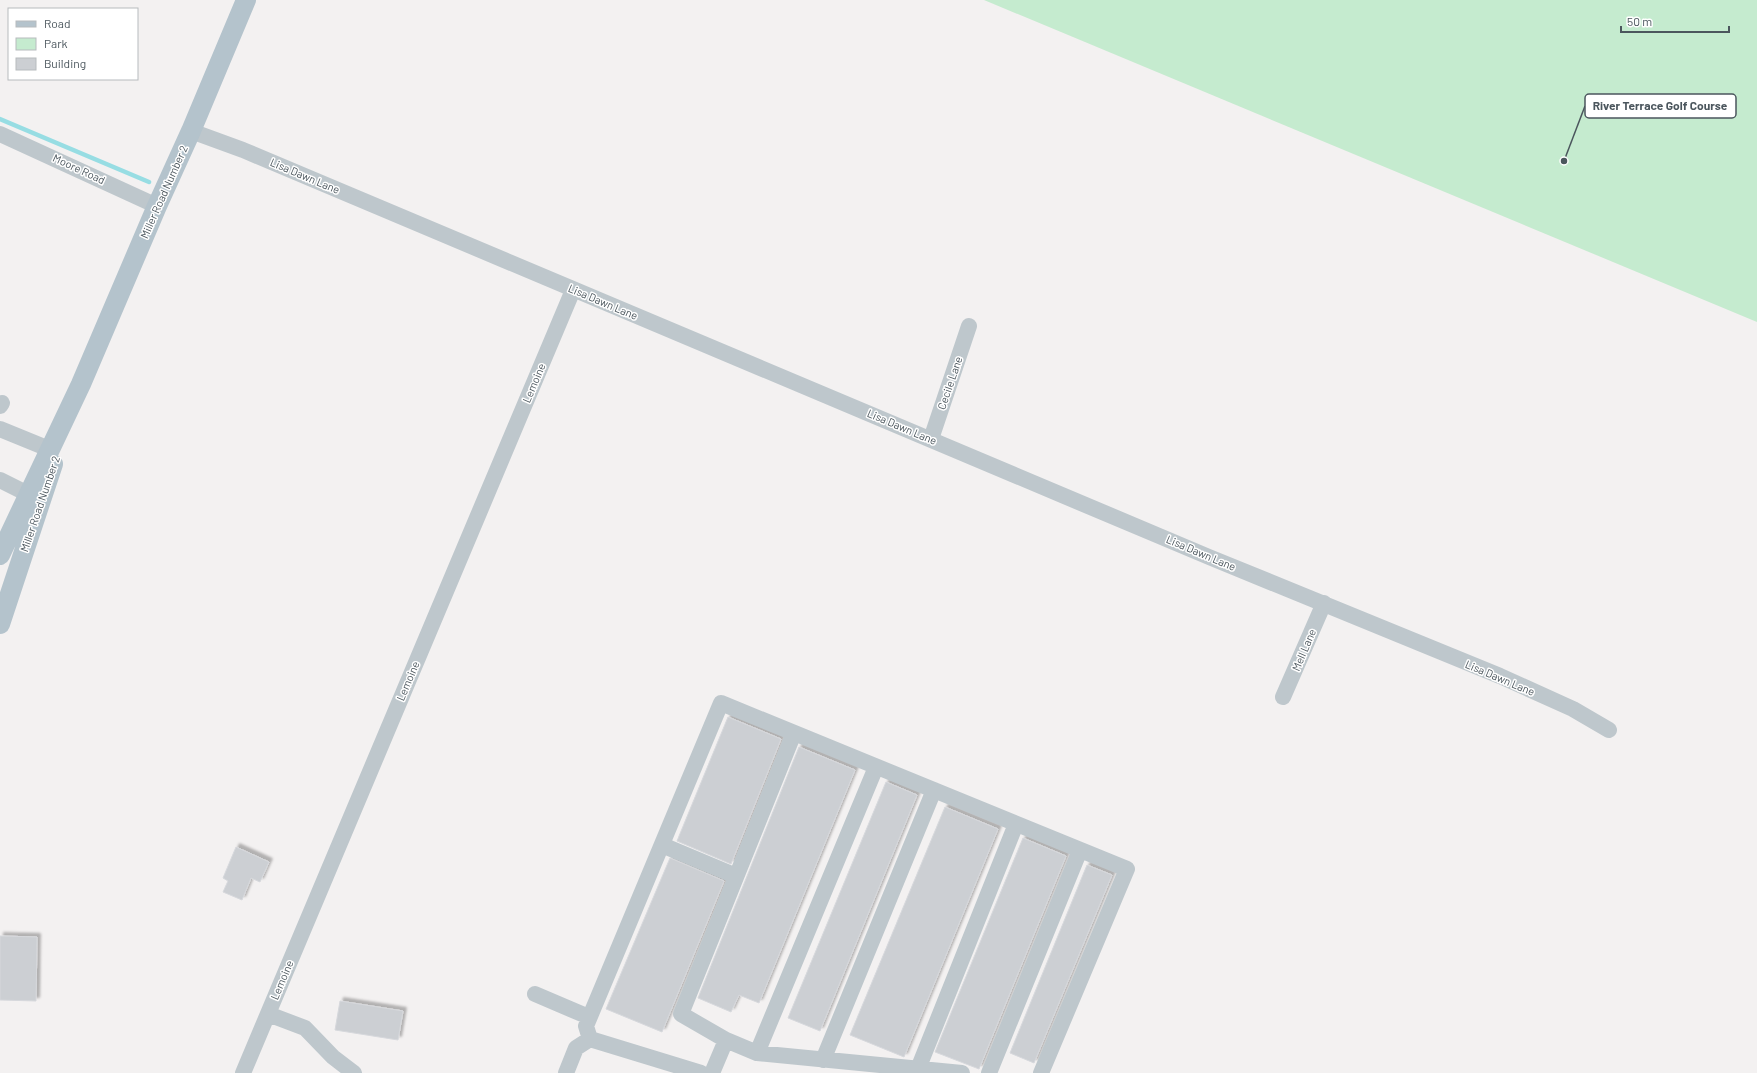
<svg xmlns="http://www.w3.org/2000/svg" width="1757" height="1073" viewBox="0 0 1757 1073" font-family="Barlow,sans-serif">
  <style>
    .green { fill: #c5ebcf }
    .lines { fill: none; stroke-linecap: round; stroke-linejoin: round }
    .stream { stroke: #97dde3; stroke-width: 4.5 }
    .building { fill: #cccfd3; stroke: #d6d8dc; filter: url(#shadow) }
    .minor { stroke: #bec7cc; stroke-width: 16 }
    .major { stroke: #b4c3cc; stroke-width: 20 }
    .labels { text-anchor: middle; stroke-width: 3; stroke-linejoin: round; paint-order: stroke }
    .street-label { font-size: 11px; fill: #4b565d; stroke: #fff }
    .leader { fill: none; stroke: #4b565d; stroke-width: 1.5 }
    .callout-dot { fill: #4b565d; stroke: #fff; stroke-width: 1.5 }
    .callout { fill: #fff; stroke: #4b565d; stroke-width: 1.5 }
    .callout-label { font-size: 12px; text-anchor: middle; font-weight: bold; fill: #4b565d }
  </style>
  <defs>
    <filter id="shadow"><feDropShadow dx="3.5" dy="-3.5" stdDeviation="1" flood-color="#0004"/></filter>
  </defs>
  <rect width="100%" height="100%" fill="#f3f1f1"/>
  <path class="green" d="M 984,0 L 1757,0 L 1757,322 Z"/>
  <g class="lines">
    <path class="stream" d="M 0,119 L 149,182"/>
  </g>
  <path class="building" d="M 728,717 L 781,739 L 731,864 L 677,841 Z
    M 799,747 L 855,770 L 759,1003 L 739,995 L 731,1012 L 698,998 Z
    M 886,782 L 917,795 L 820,1031 L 788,1018 Z
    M 945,807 L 998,829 L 904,1057 L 850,1035 Z
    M 1023,838 L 1066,856 L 979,1069 L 935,1052 Z
    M 236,847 L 269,862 L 260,882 L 251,878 L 242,900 L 223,892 L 228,881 L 223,878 Z
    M 670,858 L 724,881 L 662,1032 L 606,1009 Z
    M 1087,865 L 1112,875 L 1034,1063 L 1010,1053 Z
    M 0,936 L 37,937 L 36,1001 L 0,1000 Z
    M 340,1001 L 403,1011 L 398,1040 L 335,1030 Z"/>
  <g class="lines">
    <path class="minor" d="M 191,131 L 243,150 L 1209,557 L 1500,676 L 1573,709 L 1609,730
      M 0,134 L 157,206
      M 0,406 L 2,403
      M 0,429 L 49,449
      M 931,439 L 969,326
      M 0,480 L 28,494
      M 1283,697 L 1324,603
      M 662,845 L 736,876
      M 535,994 L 589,1017
      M 268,1014 L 305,1028 L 333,1057 L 354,1073
      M 590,1039 L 586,1026 L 721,703 L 1127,869 L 1041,1073
      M 726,1040 L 681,1014 L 794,733
      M 757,1053 L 876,767
      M 823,1060 L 934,790
      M 918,1069 L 1016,824
      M 243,1073 L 573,290
      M 566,1073 L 576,1048 L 590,1039 L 701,1073
      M 712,1073 L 726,1040 L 757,1053 L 962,1073
      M 989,1073 L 1080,850"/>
    <path class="major" d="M 0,555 L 81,384 L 157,206 L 191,131 L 246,0
      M 0,624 L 53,464"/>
  </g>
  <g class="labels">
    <g class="street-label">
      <text transform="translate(79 169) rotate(25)" y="4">Moore Road</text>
      <text transform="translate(305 176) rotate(23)" y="4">Lisa Dawn Lane</text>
      <text transform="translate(164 192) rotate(-66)" y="4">Miller Road Number 2</text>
      <text transform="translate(603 302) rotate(23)" y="4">Lisa Dawn Lane</text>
      <text transform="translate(534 383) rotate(-67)" y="4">Lemoine</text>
      <text transform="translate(950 383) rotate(-71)" y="4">Cecile Lane</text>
      <text transform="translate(902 427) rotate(23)" y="4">Lisa Dawn Lane</text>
      <text transform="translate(40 504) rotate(-71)" y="4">Miller Road Number 2</text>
      <text transform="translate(1201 553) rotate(23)" y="4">Lisa Dawn Lane</text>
      <text transform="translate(1304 650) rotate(-67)" y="4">Mell Lane</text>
      <text transform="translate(1500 678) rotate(23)" y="4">Lisa Dawn Lane</text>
      <text transform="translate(408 681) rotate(-67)" y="4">Lemoine</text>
      <text transform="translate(282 980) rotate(-67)" y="4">Lemoine</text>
    </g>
  </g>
  <path class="leader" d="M1564 161L1585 106"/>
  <circle class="callout-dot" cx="1564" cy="161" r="4"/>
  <rect class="callout" x="1585" y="94" width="151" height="24" rx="4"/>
  <g class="callout-label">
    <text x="1660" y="110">River Terrace Golf Course</text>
  </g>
  <rect x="8" y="8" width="130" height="72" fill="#ffffff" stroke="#b7bbbe"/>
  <rect x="16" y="21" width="20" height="6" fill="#b4c3cc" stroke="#b7bbbe"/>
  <text x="44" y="28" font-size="12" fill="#4b565d">Road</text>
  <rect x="16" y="38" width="20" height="12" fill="#c5ebcf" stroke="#b7bbbe"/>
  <text x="44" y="48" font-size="12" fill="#4b565d">Park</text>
  <rect x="16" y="58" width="20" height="12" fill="#cccfd3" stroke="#b7bbbe"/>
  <text x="44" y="68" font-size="12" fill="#4b565d">Building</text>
  <path d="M1621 26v6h108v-6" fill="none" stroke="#4b565d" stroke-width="2"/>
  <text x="1627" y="26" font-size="12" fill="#4b565d" stroke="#ffffff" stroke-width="3" paint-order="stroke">50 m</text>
</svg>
